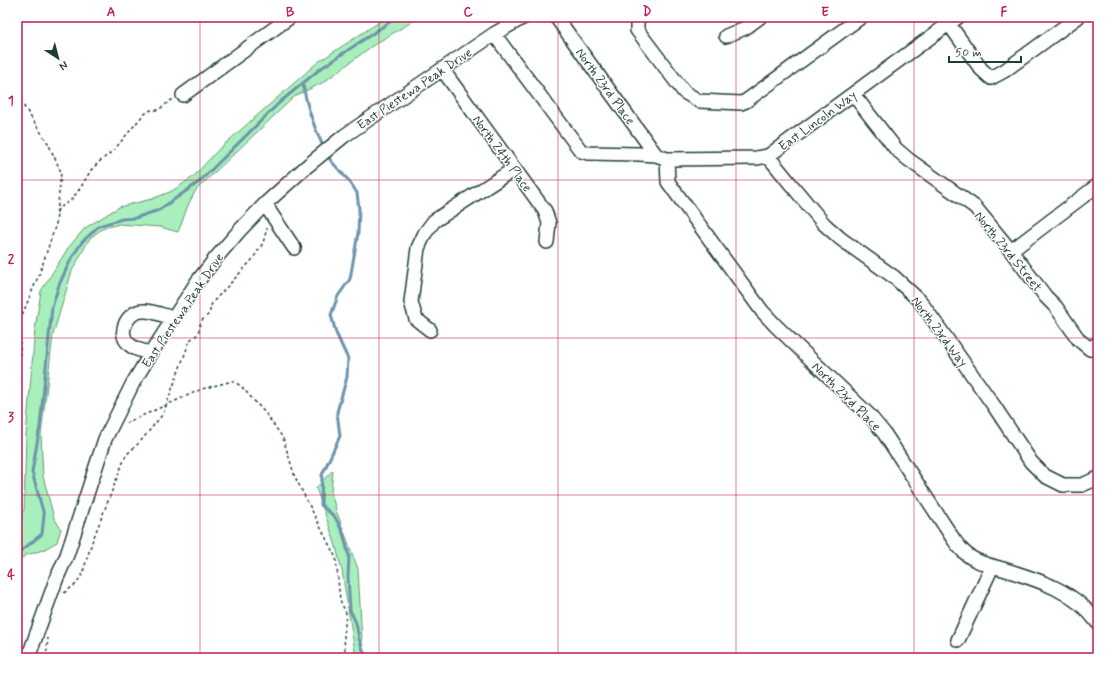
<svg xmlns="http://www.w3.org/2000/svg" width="1115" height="675" viewBox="0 0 1115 675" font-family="Mynerve,sans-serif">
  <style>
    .green { fill: #a9efbc; stroke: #649678 }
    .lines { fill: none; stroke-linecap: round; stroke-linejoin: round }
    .stream { stroke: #6d94ac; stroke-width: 3 }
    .minor-casing { stroke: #1f3d34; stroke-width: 16 }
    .path { stroke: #1f3d34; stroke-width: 1.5; stroke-dasharray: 3 3; stroke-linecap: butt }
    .minor { stroke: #fff; stroke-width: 13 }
    .grid { fill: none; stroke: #c2185b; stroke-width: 1; stroke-opacity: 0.55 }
    .labels { text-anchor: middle; stroke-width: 3; stroke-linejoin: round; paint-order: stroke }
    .street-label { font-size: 13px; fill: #1f3d34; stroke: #fff }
    .neatline { fill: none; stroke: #c2185b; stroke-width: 1.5 }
    .grid-label { font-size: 13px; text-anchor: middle; font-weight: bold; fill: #c2185b }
  </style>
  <rect width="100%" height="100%" fill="#fff"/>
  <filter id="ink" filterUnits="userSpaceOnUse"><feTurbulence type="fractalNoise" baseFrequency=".025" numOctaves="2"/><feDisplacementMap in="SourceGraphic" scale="8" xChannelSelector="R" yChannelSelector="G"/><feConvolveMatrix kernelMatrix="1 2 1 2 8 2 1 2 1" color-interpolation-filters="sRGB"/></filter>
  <g filter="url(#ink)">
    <path class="green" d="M 387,17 L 418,17 L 410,23 L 372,46 L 324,82 L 295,96 L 196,190 L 189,203 L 178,232 L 160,227 L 119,224 L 102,229 L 90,238 L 72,271 L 53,335 L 41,435 L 43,476 L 54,518 L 61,529 L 57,542 L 43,550 L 26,555 L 17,562 L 17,520 L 24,510 L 26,435 L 35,329 L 41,291 L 68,248 L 85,228 L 119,207 L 152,199 L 172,191 L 193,177 L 219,149 L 318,62 Z
      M 333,470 L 331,492 L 336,510 L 358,569 L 363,658 L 356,658 L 342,571 L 335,543 L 316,488 Z"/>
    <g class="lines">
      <path class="stream" d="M 303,83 C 306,106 314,127 324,148
        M 327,154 L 331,161 L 350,182 L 357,193 L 359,209 L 358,233 L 350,279 L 338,296 L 331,315 L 336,333 L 348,359 L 347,377 L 337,412 L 340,436 L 322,475 L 321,505 L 335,517 L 343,533 L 349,556 L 348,577 L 350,610 L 356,623 L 359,639 L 366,658
        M 17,554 L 42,534 L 44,515 L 32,472 L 40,426 L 52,307 L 59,285 L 71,259 L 82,242 L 99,226 L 122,219 L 135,218 L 159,210 L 199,182 L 279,103 L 320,69 L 397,17"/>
      <defs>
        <path id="minor" d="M 556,17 L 656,155
          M 640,17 L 637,19 L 637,30 L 684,92 L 699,101 L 741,103 L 746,101 L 861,17
          M 949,24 L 981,69 L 991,78 L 1004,71 L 1078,17
          M 494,34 L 581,151 L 588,153 L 639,154 L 656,155 L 667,159 L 756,158 L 768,156 L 958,17
          M 726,36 L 745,28 L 760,17
          M 442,69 L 545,211 L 549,223 L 547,242
          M 853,94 L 896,149 L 909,160 L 975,207 L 1011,251 L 1046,297 L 1056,307 L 1079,340 L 1090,349 L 1098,343
          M 183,95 L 290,17
          M 768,156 L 789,182 L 824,224 L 841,239 L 894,277 L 920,301 L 994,406 L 1031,462 L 1045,476 L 1063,485 L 1082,485 L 1098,478
          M 667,159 L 668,182 L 762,311 L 776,326 L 869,415 L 884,433 L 954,540 C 957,544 960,548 964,552 C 974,562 989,565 1003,569 C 1039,580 1075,591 1098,623
          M 266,203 L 270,212 L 294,248
          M 1011,251 L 1098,185
          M 430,330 L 416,319 L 411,302 L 418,248 L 425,233 L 434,221 L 514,169
          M 151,353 C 143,351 134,350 128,343 C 117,332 128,311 143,311 C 151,310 165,316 173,318
          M 958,640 L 992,567
          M 28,658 L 56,580 L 67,555 L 105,439 L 133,383 L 151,353 L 197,282 L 215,259 L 240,230 L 266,203 L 306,167 L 344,136 L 494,34 L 524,17"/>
      </defs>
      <use href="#minor" class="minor-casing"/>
      <path class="path" d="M 17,96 L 48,143 L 61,172 L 56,224 L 40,272 L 20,320 L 20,357 L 17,378
        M 56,211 L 72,199 L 81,187 L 91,170 L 99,162 L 114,150 L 143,115 L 151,110 L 158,110 L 173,99
        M 126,423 L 202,389 L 233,381 L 241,386 L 266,414 L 283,438 L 295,477 L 336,558 L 340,600 L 346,613 L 344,636 L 345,653 L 349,658
        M 64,593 L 75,585 L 82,575 L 92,542 L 126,455 L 140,442 L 163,414 L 190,340 L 198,334 L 201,321 L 209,314 L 212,303 L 252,260 L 263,243 L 267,228
        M 46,658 L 48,638"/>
      <use href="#minor" class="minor"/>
    </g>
  </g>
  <path class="grid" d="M 200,17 L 200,658M 379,17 L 379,658M 558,17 L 558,658M 736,17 L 736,658M 914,17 L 914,658M 17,180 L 1098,180M 17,338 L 1098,338M 17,495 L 1098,495"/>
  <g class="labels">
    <g class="street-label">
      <text transform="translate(606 86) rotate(54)" y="5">North 23rd Place</text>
      <text transform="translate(414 88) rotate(-34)" y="5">East Piestewa Peak Drive</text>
      <text transform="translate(817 120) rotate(-36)" y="5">East Lincoln Way</text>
      <text transform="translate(503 153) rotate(54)" y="5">North 24th Place</text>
      <text transform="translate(1009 251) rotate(51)" y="5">North 23rd Street</text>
      <text transform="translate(182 310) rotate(-56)" y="5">East Piestewa Peak Drive</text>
      <text transform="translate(940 331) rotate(53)" y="5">North 23rd Way</text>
      <text transform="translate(847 396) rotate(45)" y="5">North 23rd Place</text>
    </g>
  </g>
  <rect width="1115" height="675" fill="none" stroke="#fff" stroke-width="44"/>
  <g transform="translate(58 58) rotate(144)" stroke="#ffffff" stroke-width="3" paint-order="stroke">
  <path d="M0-3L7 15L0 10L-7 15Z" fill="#1f3d34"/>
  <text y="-6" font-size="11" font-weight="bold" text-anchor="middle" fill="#1f3d34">N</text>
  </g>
  <path d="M949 56v6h72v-6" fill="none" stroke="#1f3d34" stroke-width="2"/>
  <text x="955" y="56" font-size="12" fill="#1f3d34" stroke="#ffffff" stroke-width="3" paint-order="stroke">50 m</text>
  <rect x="22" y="22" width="1071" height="631" class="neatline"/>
  <g class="grid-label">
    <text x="111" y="16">A</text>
    <text x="290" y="16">B</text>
    <text x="468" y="16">C</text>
    <text x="647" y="16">D</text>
    <text x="825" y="16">E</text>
    <text x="1004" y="16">F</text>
    <text x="11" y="105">1</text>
    <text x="11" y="263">2</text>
    <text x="11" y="421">3</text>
    <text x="11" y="579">4</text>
  </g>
</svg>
